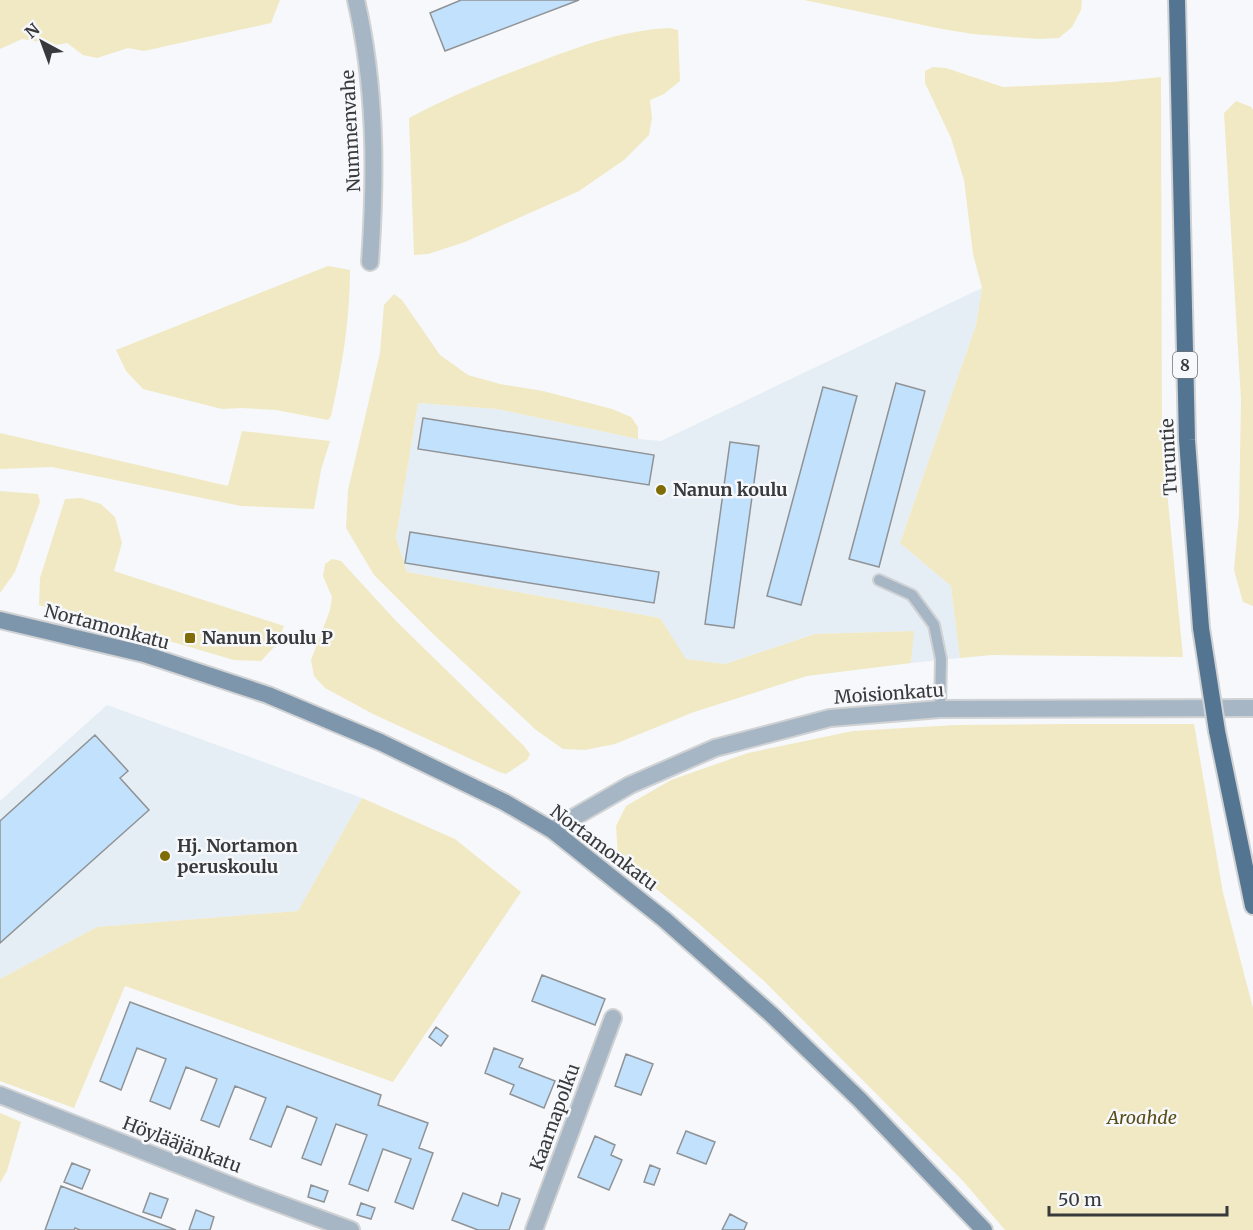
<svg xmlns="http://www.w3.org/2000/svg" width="1253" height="1230" viewBox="0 0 1253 1230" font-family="Merriweather,serif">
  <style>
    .built { fill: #e5edf5 }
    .green { fill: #f1e9c3 }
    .building { fill: #c2e1fd; stroke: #909395; stroke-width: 1.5 }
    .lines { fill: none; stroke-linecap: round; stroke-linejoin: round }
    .service-casing { stroke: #d0d2d4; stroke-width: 14 }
    .minor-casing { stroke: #d0d2d4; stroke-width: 20 }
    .tertiary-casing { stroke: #d0d2d4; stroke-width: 20 }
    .secondary-casing { stroke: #d0d2d4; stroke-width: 20 }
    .trunk-casing { stroke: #d0d2d4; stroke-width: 20 }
    .service { stroke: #a6b6c5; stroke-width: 10 }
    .minor { stroke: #a6b6c5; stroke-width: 16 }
    .tertiary { stroke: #a6b6c5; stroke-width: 16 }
    .secondary { stroke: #7e96ac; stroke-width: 16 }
    .trunk { stroke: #547592; stroke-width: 16 }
    .trunk-bridge-casing { stroke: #d0d2d4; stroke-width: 20; stroke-linecap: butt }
    .trunk-bridge { stroke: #547592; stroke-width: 16 }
    .poi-dot { fill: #7f6c06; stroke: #f6f8fb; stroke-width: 2 }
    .labels { text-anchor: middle; stroke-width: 5; stroke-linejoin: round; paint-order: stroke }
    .shield { fill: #f6f8fb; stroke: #717274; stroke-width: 1.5 }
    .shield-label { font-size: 16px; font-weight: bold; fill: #38393a }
    .street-label { font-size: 18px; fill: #38393a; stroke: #f6f8fb }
    .poi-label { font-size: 18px; font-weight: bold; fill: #38393a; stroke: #f6f8fb; text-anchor: start }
    .park-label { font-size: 18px; font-style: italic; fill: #594d16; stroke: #f6f8fb }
  </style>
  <rect width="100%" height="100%" fill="#f6f8fb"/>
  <path class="built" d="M 982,288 L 976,325 L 900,543 L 951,586 L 960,658 L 911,663 L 913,631 L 815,634 L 725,664 L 685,659 L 660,618 L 407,572 L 396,538 L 418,403 L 497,409 L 638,439 L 661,441 Z
    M 107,705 L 362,798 L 298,911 L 97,927 L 0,979 L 0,801 Z"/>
  <path class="green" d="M 0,0 L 280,0 L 271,23 L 144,51 L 128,48 L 97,58 L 83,55 L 67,43 L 56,45 L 22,39 L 0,49 Z
    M 804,0 L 1082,0 L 1081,10 L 1072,27 L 1059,38 L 1037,39 L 973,34 L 942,29 Z
    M 670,28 L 678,30 L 680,81 L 664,94 L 650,100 L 652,118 L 649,135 L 624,160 L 579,191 L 465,242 L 428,254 L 414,255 L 409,118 C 452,95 495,78 541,61 C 583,45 625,30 670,28 Z
    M 933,67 L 946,68 L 1003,87 L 1112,82 L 1161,77 L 1162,438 L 1183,657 L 992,655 L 960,658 L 951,586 L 900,543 L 976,325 L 982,288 L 973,254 L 964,180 L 951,138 L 925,83 L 925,71 Z
    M 1236,101 L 1251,107 L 1253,110 L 1253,606 L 1243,602 L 1234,570 L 1239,514 L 1241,400 L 1224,113 Z
    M 328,266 L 350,270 C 350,320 342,367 331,416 L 328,420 L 276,410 L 242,408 L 222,409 L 143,389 L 126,371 L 116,350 Z
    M 394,294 L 402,300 L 440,355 L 468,375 L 500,384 L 543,391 L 612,409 L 631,417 L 638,427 L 638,439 L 497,409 L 418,403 L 396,538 L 407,572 L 660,618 L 686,659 L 725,664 L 815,634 L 914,631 L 911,663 L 807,676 L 694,712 L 615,744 L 585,750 L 563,749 L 536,730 L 431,632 L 374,575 L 346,528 L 348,490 L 380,353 L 384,305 Z
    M 242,431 L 330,441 L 321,470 L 314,509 L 241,506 L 52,467 L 0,469 L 0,433 L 228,486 Z
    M 0,491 L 38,494 L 40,502 L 15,572 L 0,593 Z
    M 81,498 L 101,504 L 115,517 L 122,543 L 114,571 L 284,626 L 277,644 L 261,661 L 234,660 L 128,629 L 80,619 L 39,605 L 40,578 L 65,499 Z
    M 332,559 L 341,561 L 397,622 L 524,746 L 530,754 L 527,760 L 506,774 L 499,772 L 373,714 L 325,688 L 314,676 L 311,660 L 330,610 L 332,597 L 323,576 L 325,564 Z
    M 1071,724 L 1194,724 L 1223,893 L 1253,1008 L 1253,1230 L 1005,1230 L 963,1181 L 765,982 L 697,922 L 618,858 L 616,826 L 626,806 L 671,780 L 748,753 L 853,731 L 956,725 Z
    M 362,798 L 455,839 L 521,892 L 393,1082 L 125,986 L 74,1108 L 0,1081 L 0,979 L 97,927 L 298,911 Z
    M 0,1113 L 21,1122 L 7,1171 L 0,1183 Z"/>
  <path class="building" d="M 461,0 L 579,0 L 445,51 L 430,13 Z
    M 896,383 L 925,391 L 879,567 L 849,559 Z
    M 823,387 L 857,396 L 801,605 L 767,596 Z
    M 423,418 L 654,455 L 649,485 L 418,449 Z
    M 730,442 L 759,446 L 734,628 L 705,624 Z
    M 410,532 L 659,572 L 654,603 L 405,563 Z
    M 95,735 L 128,771 L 120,778 L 149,810 L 0,943 L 0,821 Z
    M 542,975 L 605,999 L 595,1025 L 532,1001 Z
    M 130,1002 L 381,1095 L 378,1105 L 428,1123 L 419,1148 L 433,1153 L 413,1209 L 395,1202 L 411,1159 L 383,1149 L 368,1191 L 349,1184 L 367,1135 L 336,1124 L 321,1165 L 302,1158 L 317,1118 L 287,1106 L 271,1147 L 250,1139 L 266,1098 L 235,1086 L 219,1127 L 201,1120 L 217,1079 L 186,1067 L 170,1109 L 150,1101 L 166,1059 L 137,1048 L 121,1090 L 100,1081 Z
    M 436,1027 L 448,1036 L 441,1046 L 429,1037 Z
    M 494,1048 L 523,1059 L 519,1067 L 555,1081 L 544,1108 L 510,1094 L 514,1085 L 485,1073 Z
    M 626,1054 L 653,1064 L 641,1095 L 615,1086 Z
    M 686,1131 L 715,1142 L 706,1164 L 677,1153 Z
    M 595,1136 L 615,1145 L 611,1155 L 622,1160 L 609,1190 L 578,1177 Z
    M 72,1163 L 90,1170 L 82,1189 L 64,1182 Z
    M 650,1165 L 660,1169 L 654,1185 L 644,1182 Z
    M 311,1185 L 328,1191 L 324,1202 L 308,1197 Z
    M 61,1186 L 176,1230 L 80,1230 L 75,1228 L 74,1230 L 45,1230 Z
    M 150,1193 L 168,1199 L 161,1218 L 143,1212 Z
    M 463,1193 L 498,1206 L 502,1193 L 520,1199 L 509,1230 L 478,1230 L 452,1220 Z
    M 361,1203 L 375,1208 L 371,1219 L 357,1215 Z
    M 196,1210 L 214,1217 L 210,1230 L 189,1230 Z
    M 730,1214 L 747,1223 L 744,1230 L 722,1230 Z"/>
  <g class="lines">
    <defs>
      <path id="service" d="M 879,580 L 912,595 L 934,625 L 941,659 L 940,709"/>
      <path id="minor" d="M 356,0 C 376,86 376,174 370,262
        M 0,1095 L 253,1194 L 351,1230
        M 534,1230 L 613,1018"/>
      <path id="tertiary" d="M 552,830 L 630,785 L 715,748 L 830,718 L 940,709 L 1253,708"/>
      <path id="secondary" d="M 0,620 L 144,654 L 268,695 L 380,742 L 504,802 L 552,830 L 665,920 L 772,1015 L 860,1100 L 984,1230"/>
      <path id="trunk" d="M 1177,0 L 1187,440 L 1201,628
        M 1217,731 L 1253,906"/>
    </defs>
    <use href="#service" class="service-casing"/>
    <use href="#minor" class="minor-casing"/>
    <use href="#tertiary" class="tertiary-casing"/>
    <use href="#secondary" class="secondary-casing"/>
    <use href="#trunk" class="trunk-casing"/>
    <use href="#service" class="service"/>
    <use href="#minor" class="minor"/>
    <use href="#tertiary" class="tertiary"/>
    <use href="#secondary" class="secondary"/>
    <use href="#trunk" class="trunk"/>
    <defs>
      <path id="trunk-bridge" d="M 1201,628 L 1217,731"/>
    </defs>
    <use href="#trunk-bridge" class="trunk-bridge-casing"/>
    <use href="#trunk-bridge" class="trunk-bridge"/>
  </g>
  <g class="poi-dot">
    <circle cx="661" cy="490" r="6"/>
    <rect x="184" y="632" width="12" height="12" rx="3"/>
    <circle cx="165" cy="856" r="6"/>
  </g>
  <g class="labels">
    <rect class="shield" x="1173" y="352" width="24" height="26" rx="4.5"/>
    <g class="shield-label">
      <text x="1185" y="371">8</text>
    </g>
    <g class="street-label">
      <text transform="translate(351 131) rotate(-93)" y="6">Nummenvahe</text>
      <text transform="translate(1169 457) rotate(-93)" y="6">Turuntie</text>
      <text transform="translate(107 627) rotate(15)" y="6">Nortamonkatu</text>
      <text transform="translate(889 694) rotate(-4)" y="6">Moisionkatu</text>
      <text transform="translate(604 848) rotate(37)" y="6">Nortamonkatu</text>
      <text transform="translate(555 1117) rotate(-70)" y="6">Kaarnapolku</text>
      <text transform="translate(182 1145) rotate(21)" y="6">Höylääjänkatu</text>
    </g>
    <g class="poi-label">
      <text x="673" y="496">Nanun koulu</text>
      <text x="202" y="644">Nanun koulu P</text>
      <text x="177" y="852">Hj. Nortamon<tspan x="177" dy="21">peruskoulu</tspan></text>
    </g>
    <g class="park-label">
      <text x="1142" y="1124">Aroahde</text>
    </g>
  </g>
  <g transform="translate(42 42) rotate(319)" stroke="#f6f8fb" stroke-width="4.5" paint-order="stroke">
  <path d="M0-4.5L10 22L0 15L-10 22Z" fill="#38393a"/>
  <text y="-9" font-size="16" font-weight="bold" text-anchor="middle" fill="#38393a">N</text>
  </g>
  <path d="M1049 1206v9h178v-9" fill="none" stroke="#38393a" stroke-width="3"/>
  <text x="1058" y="1206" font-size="18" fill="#38393a" stroke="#f6f8fb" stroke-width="4.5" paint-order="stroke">50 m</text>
</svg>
